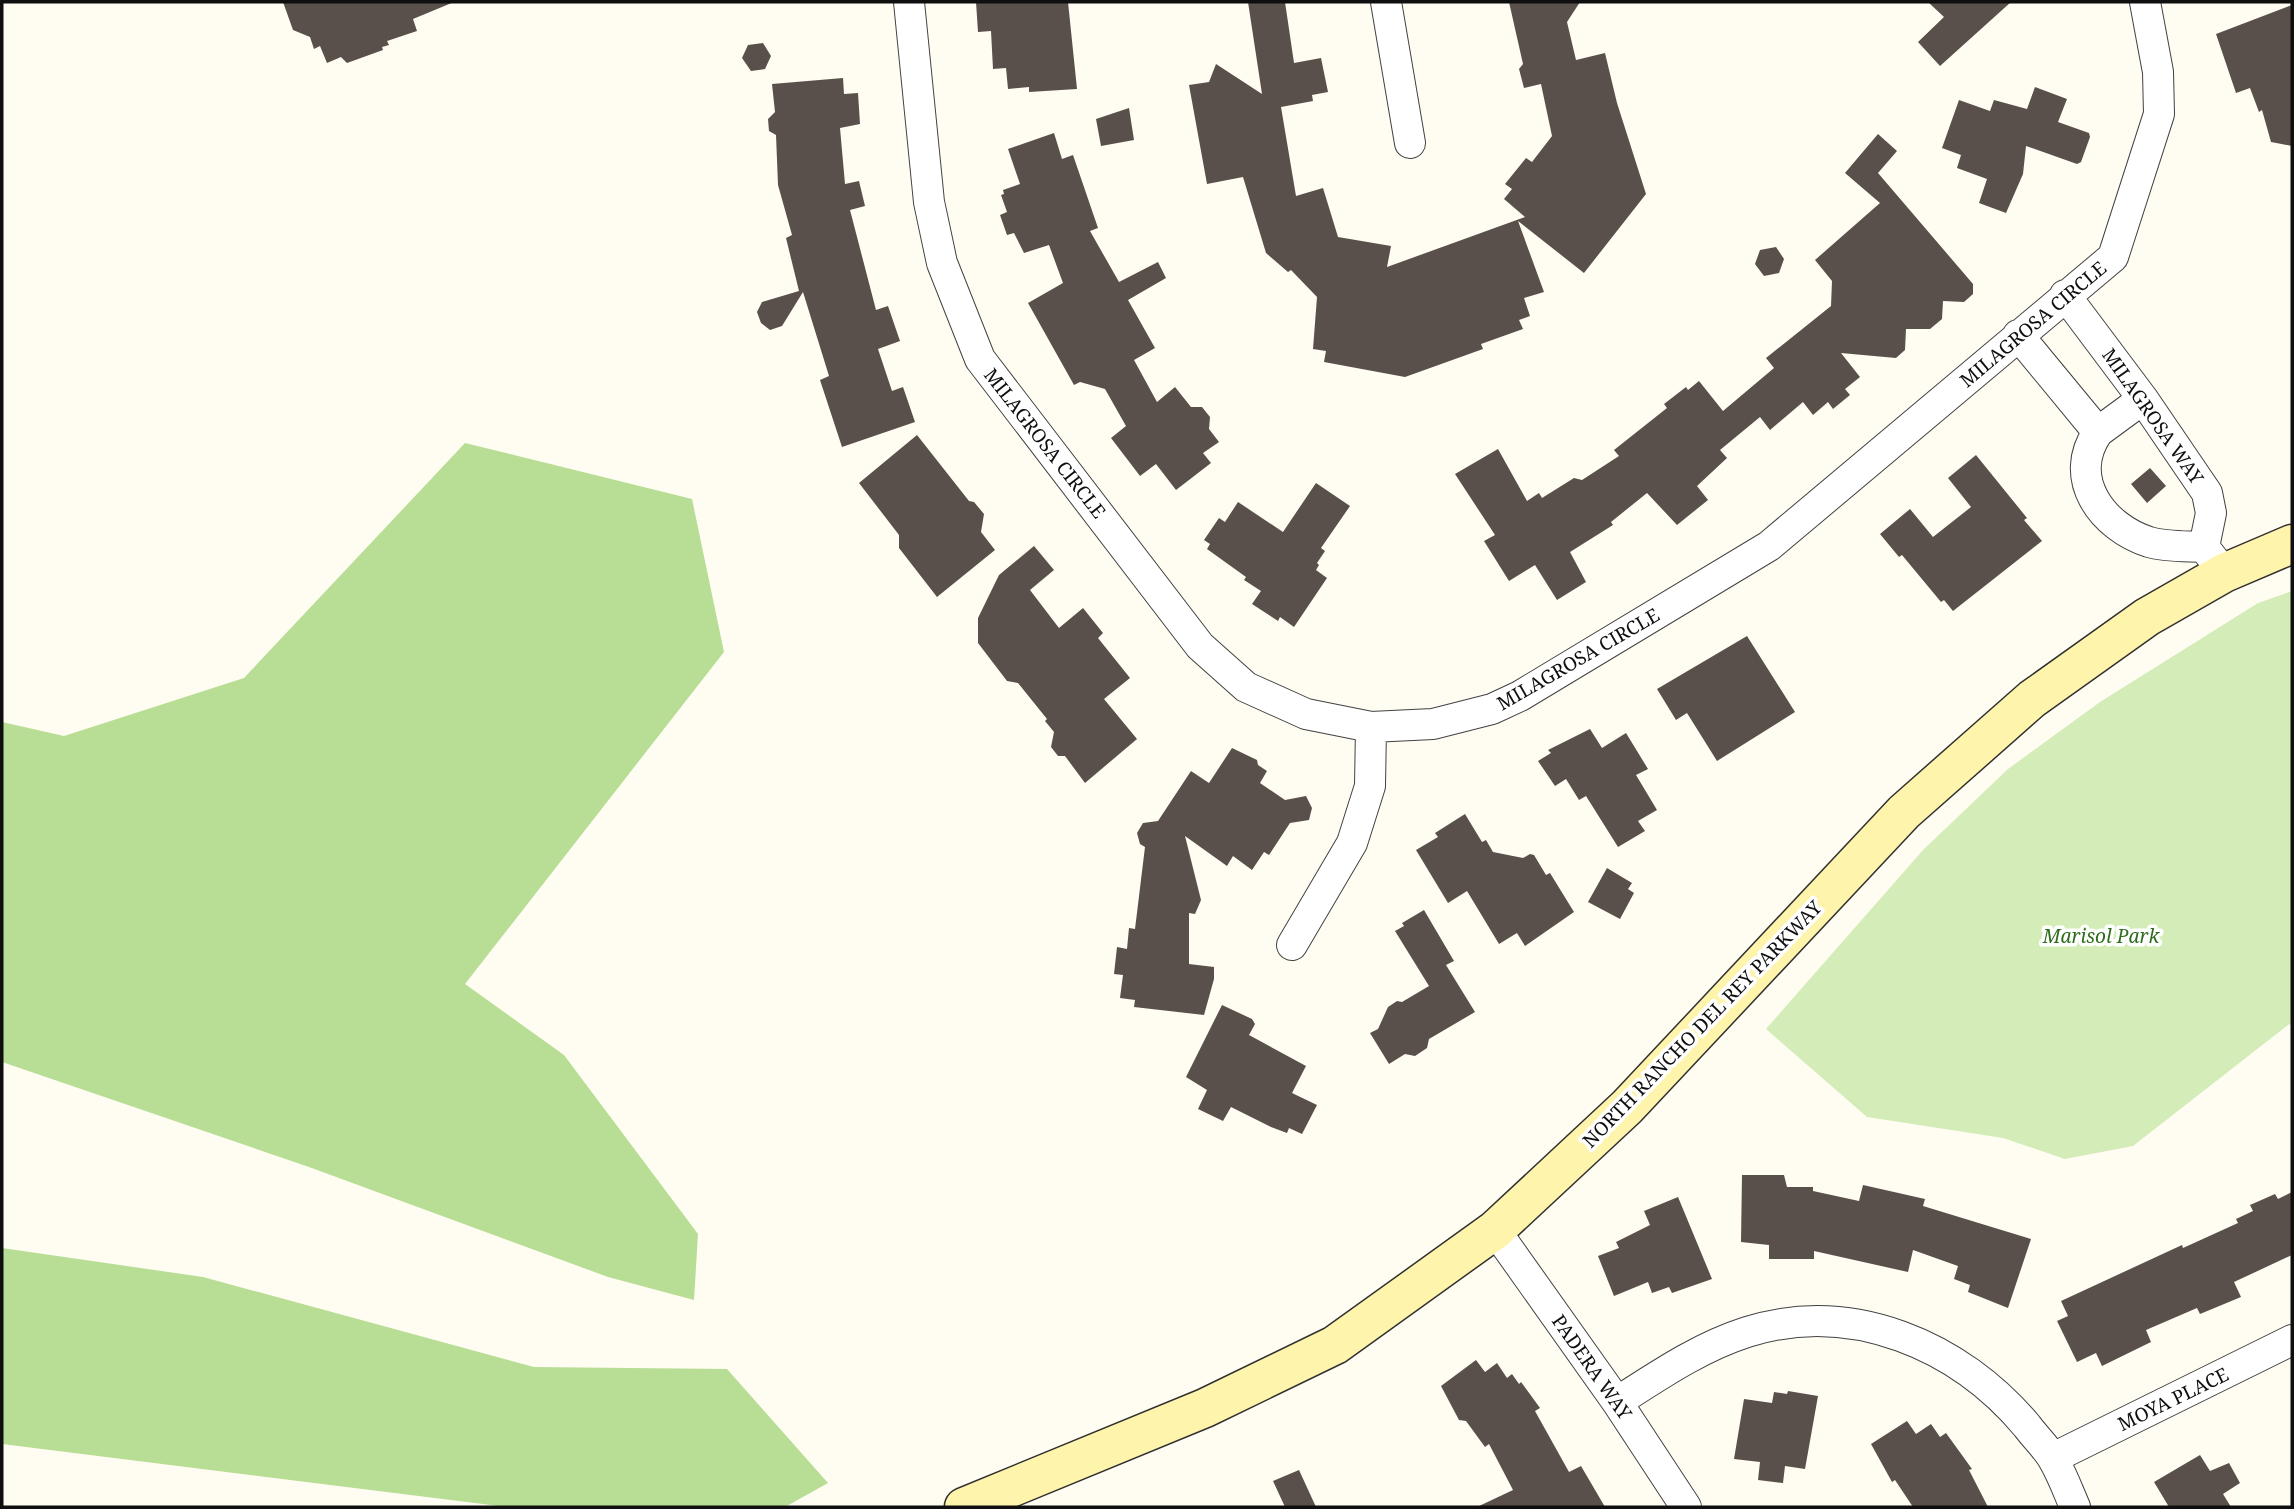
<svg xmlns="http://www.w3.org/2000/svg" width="2294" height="1509" viewBox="0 0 2294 1509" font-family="'Noto Serif',serif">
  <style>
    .green { fill: #d4edb8 }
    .forest { fill: #b8de96 }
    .building { fill: #59504b }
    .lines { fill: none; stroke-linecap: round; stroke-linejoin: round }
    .street-casing { stroke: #424242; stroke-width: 32 }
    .secondary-casing { stroke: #313131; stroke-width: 41 }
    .street { stroke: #fff; stroke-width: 30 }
    .secondary { stroke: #fff4ac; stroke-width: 38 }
    .labels { text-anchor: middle; stroke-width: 7; stroke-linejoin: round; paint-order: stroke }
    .street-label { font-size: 19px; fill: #0f0f0f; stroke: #fff }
    .park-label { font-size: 19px; font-style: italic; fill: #2d6c1a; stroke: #fff }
  </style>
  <rect width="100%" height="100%" fill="#fffcf1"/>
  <path class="green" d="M 2292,591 L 2292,1022 L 2133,1146 L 2065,1159 L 2003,1138 L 1867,1117 L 1766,1029 L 1923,850 L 2008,769 L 2100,702 L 2258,603 Z"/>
  <path class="forest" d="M 465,443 L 692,499 L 724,652 L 465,984 L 564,1055 L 698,1234 L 694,1300 L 608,1277 L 309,1167 L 2,1062 L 2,722 L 64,736 L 244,678 Z
    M 2,1248 L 203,1277 L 534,1367 L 727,1369 L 828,1483 L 785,1507 L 507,1507 L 2,1444 Z"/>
  <path class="building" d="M 283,2 L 454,2 L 413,19 L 417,31 L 387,41 L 389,45 L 382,47 L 383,50 L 347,63 L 341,57 L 327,63 L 320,46 L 314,49 L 310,37 L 293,30 Z
    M 976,2 L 1068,2 L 1077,89 L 1029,92 L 1029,87 L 1008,89 L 1006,68 L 993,69 L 991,31 L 978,32 Z
    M 1248,2 L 1285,2 L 1294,63 L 1321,58 L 1328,92 L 1312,95 L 1313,101 L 1281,107 L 1296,196 L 1323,188 L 1338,237 L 1391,246 L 1387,267 L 1525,217 L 1504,199 L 1512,189 L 1505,184 L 1526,158 L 1532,162 L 1552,136 L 1541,84 L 1524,88 L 1519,69 L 1523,64 L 1509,2 L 1580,2 L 1567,22 L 1576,60 L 1605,53 L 1617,103 L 1646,194 L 1584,273 L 1518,221 L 1544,292 L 1524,298 L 1530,316 L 1519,320 L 1523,329 L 1481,344 L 1483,349 L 1405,377 L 1324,362 L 1326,351 L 1313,349 L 1317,297 L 1291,270 L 1288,272 L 1266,253 L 1243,177 L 1207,184 L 1189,85 L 1209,82 L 1216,64 L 1262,94 Z
    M 1928,2 L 2011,2 L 1940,66 L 1918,42 L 1944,17 Z
    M 2292,5 L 2292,146 L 2271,142 L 2262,110 L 2259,112 L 2250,88 L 2236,93 L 2216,34 Z
    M 763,43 L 771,56 L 765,69 L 751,71 L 742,58 L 748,45 Z
    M 843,78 L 844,94 L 858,93 L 860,124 L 840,128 L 845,184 L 859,181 L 865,206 L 850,210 L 876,310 L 888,306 L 900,341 L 878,349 L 892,391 L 903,387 L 915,422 L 842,447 L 820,380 L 829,376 L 803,292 L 782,326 L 770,330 L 761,323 L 757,312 L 762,302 L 799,291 L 786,238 L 792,235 L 778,185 L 776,135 L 769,131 L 768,119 L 775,112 L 772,84 Z
    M 2035,87 L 2067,99 L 2058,122 L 2089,133 L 2090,137 L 2081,162 L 2077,164 L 2026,146 L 2023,174 L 2006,213 L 1979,203 L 1987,179 L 1957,168 L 1961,155 L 1942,148 L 1959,100 L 1990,111 L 1994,100 L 2027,109 Z
    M 1129,108 L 1134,140 L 1101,146 L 1096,119 Z
    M 1054,133 L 1062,159 L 1073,155 L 1098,228 L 1090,231 L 1119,282 L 1158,262 L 1166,278 L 1128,300 L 1155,348 L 1134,360 L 1157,402 L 1175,387 L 1191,407 L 1202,407 L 1210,417 L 1209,429 L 1219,442 L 1203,453 L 1211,463 L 1176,490 L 1156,464 L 1140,476 L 1111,438 L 1126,426 L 1105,389 L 1080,382 L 1074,385 L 1028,303 L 1063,283 L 1049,245 L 1024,253 L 1014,233 L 1007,235 L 1000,215 L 1007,212 L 1001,195 L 1004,194 L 1003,190 L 1020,184 L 1008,149 Z
    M 1878,134 L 1897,151 L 1878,173 L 1973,284 L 1973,294 L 1964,302 L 1943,301 L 1942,319 L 1930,329 L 1906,329 L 1905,350 L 1896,358 L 1841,353 L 1860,377 L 1845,389 L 1850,395 L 1833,409 L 1828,402 L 1813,415 L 1803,402 L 1770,430 L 1760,417 L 1720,450 L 1727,458 L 1697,486 L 1708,500 L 1677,525 L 1647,493 L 1611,522 L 1613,525 L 1570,552 L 1586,582 L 1557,600 L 1535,565 L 1509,581 L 1484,541 L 1495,535 L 1455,474 L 1498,449 L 1527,501 L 1539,493 L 1542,498 L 1574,478 L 1582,480 L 1619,456 L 1614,450 L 1667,408 L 1664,404 L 1686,387 L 1688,390 L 1699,381 L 1723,411 L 1774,368 L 1766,358 L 1831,306 L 1832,281 L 1815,260 L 1880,203 L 1845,173 Z
    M 1776,247 L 1784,259 L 1779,273 L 1764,276 L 1755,264 L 1760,250 Z
    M 917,435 L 969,501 L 974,502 L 984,514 L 981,532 L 995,550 L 937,597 L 899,548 L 899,535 L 859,483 Z
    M 1976,455 L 2027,518 L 2024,520 L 2042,541 L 1953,611 L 1944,600 L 1941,602 L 1902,555 L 1899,557 L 1880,534 L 1910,509 L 1933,537 L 1971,507 L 1948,478 Z
    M 2150,468 L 2166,486 L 2147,503 L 2131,484 Z
    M 1316,483 L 1350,506 L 1321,548 L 1325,551 L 1317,563 L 1319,565 L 1316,570 L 1327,578 L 1294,627 L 1280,617 L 1278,621 L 1252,604 L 1261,591 L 1244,580 L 1246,577 L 1207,549 L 1210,544 L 1204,540 L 1219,518 L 1225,522 L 1238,502 L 1283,532 Z
    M 1034,546 L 1054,570 L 1030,590 L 1059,628 L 1083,608 L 1103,633 L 1098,638 L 1130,678 L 1104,699 L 1137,739 L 1085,783 L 1065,756 L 1058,756 L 1051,747 L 1054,732 L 1045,721 L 1047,719 L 1018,683 L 1007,681 L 978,643 L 978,618 L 999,575 Z
    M 1747,636 L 1795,712 L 1717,761 L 1687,713 L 1676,720 L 1657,689 Z
    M 1590,729 L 1602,748 L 1626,733 L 1648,769 L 1636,775 L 1657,810 L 1638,821 L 1645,831 L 1618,847 L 1586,796 L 1579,800 L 1566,779 L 1555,786 L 1538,761 L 1551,753 L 1548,750 Z
    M 1232,748 L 1257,760 L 1258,765 L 1267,771 L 1260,783 L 1285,800 L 1306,796 L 1312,808 L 1309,820 L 1290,823 L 1269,855 L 1264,852 L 1252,870 L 1233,856 L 1227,866 L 1185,836 L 1201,900 L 1195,914 L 1189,913 L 1189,964 L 1214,967 L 1214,979 L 1204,1015 L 1134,1007 L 1135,1000 L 1120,998 L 1123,975 L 1114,974 L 1117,947 L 1127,949 L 1129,928 L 1135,929 L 1145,847 L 1140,844 L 1137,833 L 1143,823 L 1158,821 L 1191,771 L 1209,783 Z
    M 1465,814 L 1482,842 L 1486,840 L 1493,852 L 1523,858 L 1530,854 L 1534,855 L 1546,875 L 1550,873 L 1574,912 L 1525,946 L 1517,933 L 1499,944 L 1467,891 L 1448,903 L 1416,850 L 1438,837 L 1435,833 Z
    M 1607,868 L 1632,883 L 1628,889 L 1634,893 L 1620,919 L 1588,902 Z
    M 1424,910 L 1454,961 L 1446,965 L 1475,1012 L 1429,1039 L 1427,1048 L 1415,1056 L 1405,1054 L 1389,1064 L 1370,1033 L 1378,1029 L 1388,1007 L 1397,1001 L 1402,1002 L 1429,986 L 1395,931 L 1404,926 L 1402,923 Z
    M 1222,1005 L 1252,1019 L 1255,1024 L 1249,1035 L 1306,1066 L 1292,1093 L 1317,1105 L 1302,1134 L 1289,1128 L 1287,1133 L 1271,1127 L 1231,1107 L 1223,1121 L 1198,1109 L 1207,1090 L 1186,1077 Z
    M 1742,1175 L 1784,1175 L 1787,1187 L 1813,1187 L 1813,1191 L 1859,1201 L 1863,1185 L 1925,1199 L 1923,1206 L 2031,1239 L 2008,1308 L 1968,1292 L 1970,1285 L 1954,1279 L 1958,1266 L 1913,1250 L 1908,1272 L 1814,1251 L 1814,1259 L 1769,1259 L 1769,1245 L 1741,1242 Z
    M 2292,1192 L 2292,1255 L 2234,1282 L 2241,1297 L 2200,1314 L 2197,1308 L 2146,1330 L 2151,1342 L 2102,1366 L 2096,1353 L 2077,1362 L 2057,1321 L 2068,1316 L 2061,1301 L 2182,1245 L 2183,1248 L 2238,1223 L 2236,1219 L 2253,1211 L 2250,1205 L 2275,1194 L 2278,1199 Z
    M 1678,1197 L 1712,1279 L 1672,1293 L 1669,1287 L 1652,1293 L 1648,1282 L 1614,1296 L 1598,1256 L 1619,1248 L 1616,1242 L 1650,1225 L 1644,1211 Z
    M 1476,1360 L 1485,1372 L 1497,1363 L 1507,1378 L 1512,1374 L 1519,1384 L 1521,1382 L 1540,1408 L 1535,1411 L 1569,1472 L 1581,1466 L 1605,1507 L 1477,1507 L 1513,1490 L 1489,1444 L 1485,1447 L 1466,1421 L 1459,1420 L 1441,1386 Z
    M 1788,1391 L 1818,1396 L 1805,1469 L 1785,1466 L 1783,1483 L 1758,1480 L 1760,1462 L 1734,1459 L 1744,1399 L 1772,1403 L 1774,1392 L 1787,1394 Z
    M 1907,1421 L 1916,1434 L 1931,1424 L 1940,1437 L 1946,1433 L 1972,1469 L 1969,1470 L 1988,1507 L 1913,1507 L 1895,1480 L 1892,1482 L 1871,1444 Z
    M 2200,1455 L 2210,1471 L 2229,1463 L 2240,1483 L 2223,1494 L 2231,1507 L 2169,1507 L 2154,1482 Z
    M 1299,1470 L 1316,1507 L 1285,1507 L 1273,1481 Z"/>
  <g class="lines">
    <defs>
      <path id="street" d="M 909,2 L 929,202 L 942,263 L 980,359 L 1200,646 L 1246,687 L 1306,714 L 1371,727 L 1433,724 L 1492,709 L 1520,696 L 1769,546 L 2113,257 L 2159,114 L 2158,72 L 2145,2
        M 1386,2 L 1410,143
        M 2065,295 L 2143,399 L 2207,493 L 2211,513 L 2204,547 L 2224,573
        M 2018,335 L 2098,432 C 2066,478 2102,527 2149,542 C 2166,547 2186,546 2204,547
        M 2098,432 L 2143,399
        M 1292,945 L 1352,843 L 1370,786 L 1371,727
        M 1495,1230 L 1617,1402 L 1686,1507
        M 1617,1402 C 1659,1375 1700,1347 1747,1332 C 1852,1299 1959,1345 2027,1426 C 2035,1437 2046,1447 2053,1459 C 2062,1474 2068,1491 2075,1507
        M 2053,1458 L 2292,1340"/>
      <path id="secondary" d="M 964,1507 L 1205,1408 L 1335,1345 L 1495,1230 L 1627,1107 L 1904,812 L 2032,699 L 2147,617 L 2224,573 L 2292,544"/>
    </defs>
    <use href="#street" class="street-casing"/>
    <use href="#secondary" class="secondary-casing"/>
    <use href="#street" class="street"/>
    <use href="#secondary" class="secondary"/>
  </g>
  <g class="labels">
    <g class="street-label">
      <text transform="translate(2033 324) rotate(-40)" y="7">MILAGROSA CIRCLE</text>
      <text transform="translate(2153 416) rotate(55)" y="7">MILAGROSA WAY</text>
      <text transform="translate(1045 443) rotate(52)" y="7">MILAGROSA CIRCLE</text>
      <text transform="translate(1578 659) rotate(-30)" y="7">MILAGROSA CIRCLE</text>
      <text transform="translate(1702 1024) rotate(-46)" y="7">NORTH RANCHO DEL REY PARKWAY</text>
      <text transform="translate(1592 1367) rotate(55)" y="7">PADERA WAY</text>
      <text transform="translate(2173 1399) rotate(-26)" y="7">MOYA PLACE</text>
    </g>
    <g class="park-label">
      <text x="2101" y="943">Marisol Park</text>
    </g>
  </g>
  <rect width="2294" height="1509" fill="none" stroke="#0f0f0f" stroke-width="7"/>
</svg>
